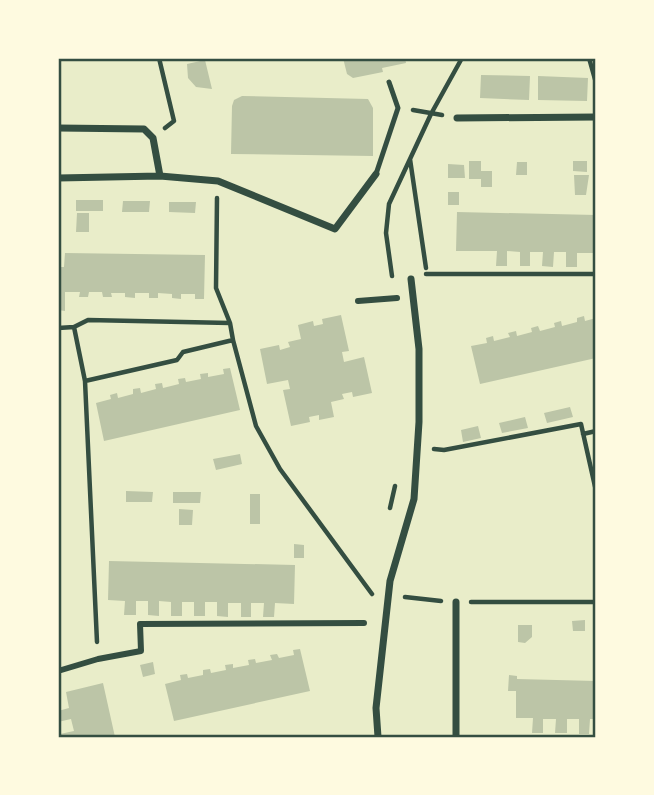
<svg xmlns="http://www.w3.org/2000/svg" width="654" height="795" viewBox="0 0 654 795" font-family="'Roboto Condensed',sans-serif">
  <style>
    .building { fill: #bcc5a7 }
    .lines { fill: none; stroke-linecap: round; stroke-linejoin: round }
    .path { stroke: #344e41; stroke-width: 4.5 }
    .service { stroke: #344e41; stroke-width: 5 }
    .pedestrian { stroke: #344e41; stroke-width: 6 }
    .minor { stroke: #344e41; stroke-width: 7 }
    .neatline { fill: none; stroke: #344e41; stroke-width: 2.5 }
  </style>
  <rect width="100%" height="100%" fill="#e9edc9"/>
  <path class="building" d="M 343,58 L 405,58 L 406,63 L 382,68 L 383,72 L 353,78 L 347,74 Z
    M 205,60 L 212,89 L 196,87 L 188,78 L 187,64 Z
    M 481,75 L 530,76 L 529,100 L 480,98 Z
    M 538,76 L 588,78 L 587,101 L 538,100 Z
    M 242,96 L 368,99 L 373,108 L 373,156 L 231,154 L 232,106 L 234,100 Z
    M 469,161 L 481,161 L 481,171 L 492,171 L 492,187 L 481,187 L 481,179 L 469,179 Z
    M 573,161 L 587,161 L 587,172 L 573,171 Z
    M 517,162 L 527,162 L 527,175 L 516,175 Z
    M 448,164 L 464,165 L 465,178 L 448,178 Z
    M 574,175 L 589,175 L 586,195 L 575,195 Z
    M 448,192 L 459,192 L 459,205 L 448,205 Z
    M 76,200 L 103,200 L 103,211 L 76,211 Z
    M 123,201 L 150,201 L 149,212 L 122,212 Z
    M 169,202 L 196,202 L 195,213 L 169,212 Z
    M 457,212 L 596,215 L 596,253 L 577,253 L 577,267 L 566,267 L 566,252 L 554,252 L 553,267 L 542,266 L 543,252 L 530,252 L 530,266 L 520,266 L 520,252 L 507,251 L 507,266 L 496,266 L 497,251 L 456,251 Z
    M 77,213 L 89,213 L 89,232 L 76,232 Z
    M 65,253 L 205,255 L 204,299 L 195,299 L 195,294 L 181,294 L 181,299 L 172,298 L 172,294 L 158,293 L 158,298 L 149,298 L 149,293 L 135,293 L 135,298 L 125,297 L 125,293 L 111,293 L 112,297 L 103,297 L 102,292 L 89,292 L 88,297 L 79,297 L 80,292 L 65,292 L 65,311 L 58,310 L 58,267 L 64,267 Z
    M 341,315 L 349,351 L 342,352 L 344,362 L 364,357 L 372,393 L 353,397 L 352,392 L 342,394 L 344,399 L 331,402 L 334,417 L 319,420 L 319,415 L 309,417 L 310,422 L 291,426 L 283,390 L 290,389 L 288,380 L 267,384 L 260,349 L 279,345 L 280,350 L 290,347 L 288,342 L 301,339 L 298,325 L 313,321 L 314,326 L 323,324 L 322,319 Z
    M 584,316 L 585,321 L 596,318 L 596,358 L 480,384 L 471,346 L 487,343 L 486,338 L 493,336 L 494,341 L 510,337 L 508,333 L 516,331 L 517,336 L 532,332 L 531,328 L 538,326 L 540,331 L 555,327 L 554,323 L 561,321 L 562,326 L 577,322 L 577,318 Z
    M 230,368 L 240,410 L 104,441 L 96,403 L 111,399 L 110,395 L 117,393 L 118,398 L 133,394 L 133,389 L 140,388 L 141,393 L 156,389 L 155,384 L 162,383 L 163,388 L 179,384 L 178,379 L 185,378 L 186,382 L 201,379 L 200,374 L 208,373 L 208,377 L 224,374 L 223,369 Z
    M 570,407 L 573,417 L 547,423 L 544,413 Z
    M 525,417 L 528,428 L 502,433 L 499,423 Z
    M 478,426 L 481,438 L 463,442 L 461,430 Z
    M 240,454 L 242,464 L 216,470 L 213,459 Z
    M 126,491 L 153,492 L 152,502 L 126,502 Z
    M 173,492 L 201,492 L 200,503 L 173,503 Z
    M 250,494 L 260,494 L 260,524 L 250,524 Z
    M 179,509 L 193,510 L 192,525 L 179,525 Z
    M 294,544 L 304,545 L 304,558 L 294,558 Z
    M 109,561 L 295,565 L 294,604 L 275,603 L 274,617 L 263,617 L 264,603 L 251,603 L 251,617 L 241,617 L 241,603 L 228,603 L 228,617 L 217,616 L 217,602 L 205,602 L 205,616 L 194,616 L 194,602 L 182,602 L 182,616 L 171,616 L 171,602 L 159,601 L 159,616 L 148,615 L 148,601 L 136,601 L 136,615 L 124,615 L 125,601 L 108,600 Z
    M 585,620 L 585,631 L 573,631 L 572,621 Z
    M 518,625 L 532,625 L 532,637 L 525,643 L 518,642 Z
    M 300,649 L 310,691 L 174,721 L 165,684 L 181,680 L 180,675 L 187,674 L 188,678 L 203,675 L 203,670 L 210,669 L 211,673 L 226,670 L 225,665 L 233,664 L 233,668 L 249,665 L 248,660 L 255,659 L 256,663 L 272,660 L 270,655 L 277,654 L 279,658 L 294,655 L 293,650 Z
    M 153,662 L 155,674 L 143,677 L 140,665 Z
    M 509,675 L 517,676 L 517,679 L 596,681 L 596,719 L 590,719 L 589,734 L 579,734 L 579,719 L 567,719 L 567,733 L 555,733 L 556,719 L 543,719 L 543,733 L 532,733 L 533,718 L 516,718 L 516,691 L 508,691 Z
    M 103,683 L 115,737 L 61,737 L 60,734 L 74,731 L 71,719 L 58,722 L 58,711 L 69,708 L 66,692 Z"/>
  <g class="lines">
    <path class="path" d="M 159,58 L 174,121 L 165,128
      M 589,58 L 596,83
      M 58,74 L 59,58
      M 413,110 L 442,115
      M 410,159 L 426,268
      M 426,274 L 596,274
      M 392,276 L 386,233 L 389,204 L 431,114 L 462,58
      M 74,327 L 85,381 L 177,360 L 183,352 L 233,340 L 230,323 L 216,288 L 217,198
      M 58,328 L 74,327 L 88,320 L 230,323
      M 233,340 L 256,426 L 280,469 L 372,594
      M 85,381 L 97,642
      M 583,434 L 596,431
      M 434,449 L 444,450 L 581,424 L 596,491
      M 390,508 L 395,486
      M 405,597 L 441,601
      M 471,602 L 596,602"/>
    <path class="service" d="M 376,174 L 398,108 L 389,82"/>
    <path class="pedestrian" d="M 358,301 L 397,298
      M 58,671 L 98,659 L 141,651 L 140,624 L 364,623"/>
    <path class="minor" d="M 457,118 L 596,117
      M 58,128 L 144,129 L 153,138 L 160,176
      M 58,178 L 160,176 L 218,181 L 335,229 L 376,174
      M 378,737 L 376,708 L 390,581 L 414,499 L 419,422 L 419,349 L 411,279
      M 456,737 L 456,602"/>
  </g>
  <rect width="654" height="795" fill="none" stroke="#fefae0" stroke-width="119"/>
  <rect x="60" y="60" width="534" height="676" class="neatline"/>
</svg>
